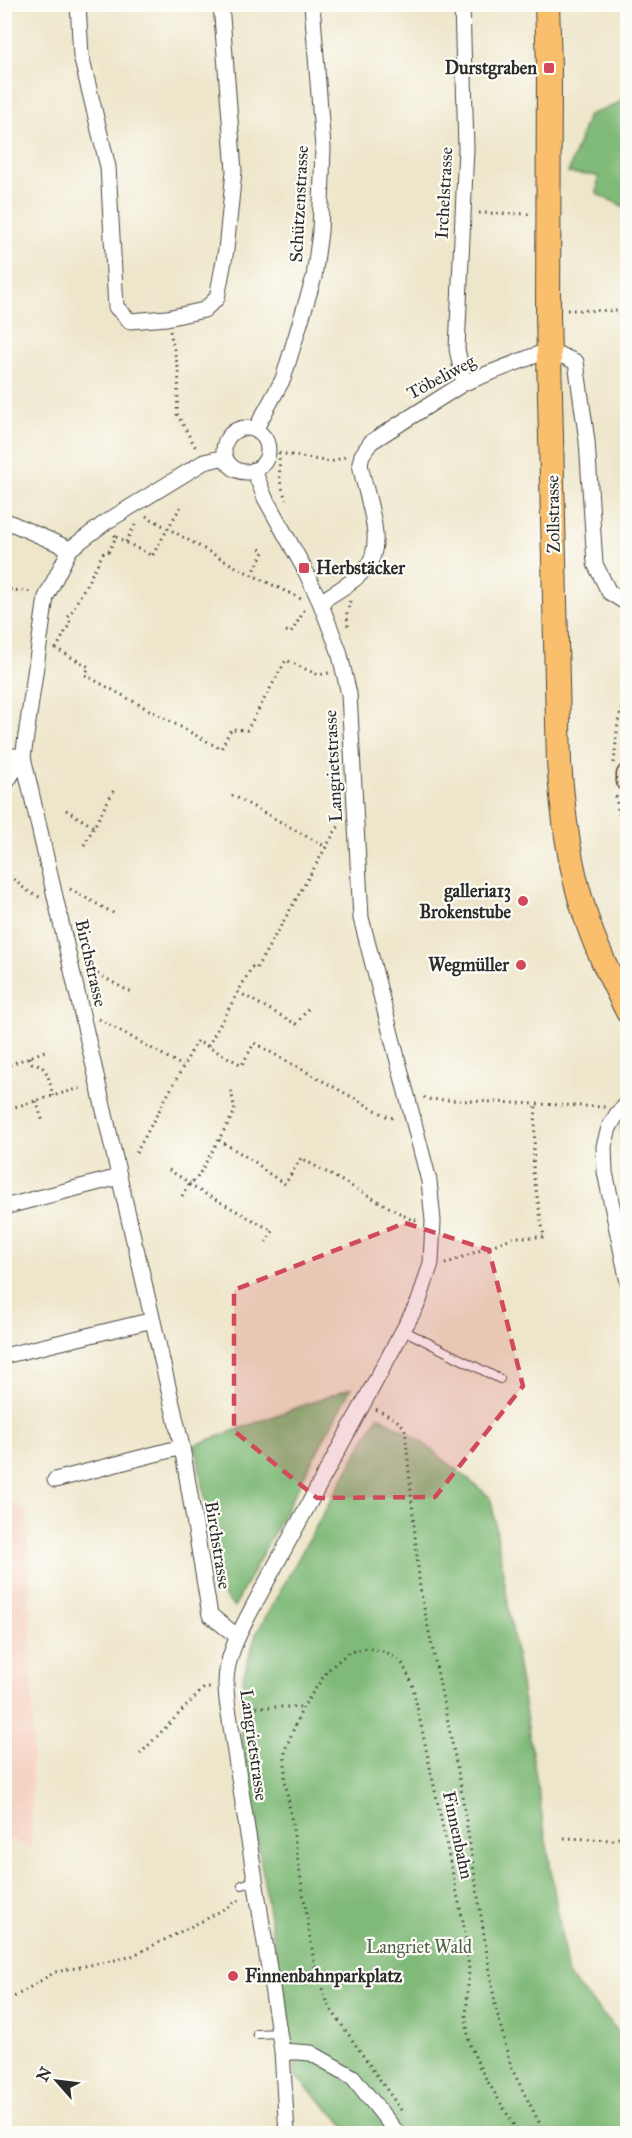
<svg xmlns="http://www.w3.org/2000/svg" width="632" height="2138" viewBox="0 0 632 2138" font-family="'IM FELL Great Primer',serif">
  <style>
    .built { fill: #f6d2c3 }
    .green { fill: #a0da8c; stroke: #66825c; stroke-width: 1.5 }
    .forest { fill: #80ba78; stroke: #567252; stroke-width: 1.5 }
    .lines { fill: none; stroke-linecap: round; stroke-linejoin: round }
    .lane-casing { stroke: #484743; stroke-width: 10 }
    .street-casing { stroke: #484743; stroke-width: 17 }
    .secondary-casing { stroke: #484743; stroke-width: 25 }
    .primary-casing { stroke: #484743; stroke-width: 26 }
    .path { stroke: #484743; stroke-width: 3; stroke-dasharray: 1.5 4.5; stroke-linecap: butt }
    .lane { stroke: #fff; stroke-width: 8 }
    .street { stroke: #fff; stroke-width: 15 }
    .secondary { stroke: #fde5c5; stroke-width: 22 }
    .primary { stroke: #f9bf6d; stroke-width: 24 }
    .marked { fill: #d1495b; fill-opacity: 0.2; stroke: #d1495b; stroke-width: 4.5; stroke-dasharray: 12 8; stroke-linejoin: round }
    .poi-dot { fill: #d1495b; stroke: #fdfcf7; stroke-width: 2 }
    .labels { text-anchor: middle; stroke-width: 4.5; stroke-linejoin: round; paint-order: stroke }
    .poi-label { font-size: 18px; font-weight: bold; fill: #2b2b2b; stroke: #fdfcf7; text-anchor: end }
    .street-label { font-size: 18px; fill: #2b2b2b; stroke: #fdfcf7 }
    .park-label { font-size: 18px; fill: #4e6048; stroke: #fdfcf7 }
  </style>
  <rect width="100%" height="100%" fill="#fdfcf7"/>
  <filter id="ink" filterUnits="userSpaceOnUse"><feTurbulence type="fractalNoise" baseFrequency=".0167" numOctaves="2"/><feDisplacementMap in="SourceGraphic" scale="12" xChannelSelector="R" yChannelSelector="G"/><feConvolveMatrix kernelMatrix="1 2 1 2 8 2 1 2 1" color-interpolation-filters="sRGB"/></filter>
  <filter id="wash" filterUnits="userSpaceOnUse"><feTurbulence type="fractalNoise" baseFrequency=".008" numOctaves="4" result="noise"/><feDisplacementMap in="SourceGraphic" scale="24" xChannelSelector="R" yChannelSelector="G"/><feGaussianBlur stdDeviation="1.35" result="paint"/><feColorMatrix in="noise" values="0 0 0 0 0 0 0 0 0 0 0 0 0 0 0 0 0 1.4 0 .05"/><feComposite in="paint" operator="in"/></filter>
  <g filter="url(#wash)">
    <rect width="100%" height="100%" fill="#eee6ca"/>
    <path class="built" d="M 4,1497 L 27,1513 L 33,1701 L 31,1848 L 5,1837 Z"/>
    <path class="green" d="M 627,1117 L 627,1211 L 622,1184 L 621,1124 Z"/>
    <path class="forest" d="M 627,97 L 627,208 L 597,194 L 598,176 L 568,173 L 588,115 L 613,106 Z
      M 351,1388 L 234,1607 L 224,1596 L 195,1445 Z
      M 378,1416 L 417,1438 L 491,1498 L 568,1976 L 627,2041 L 627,2133 L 353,2133 L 295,2076 L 241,1738 L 243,1677 L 256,1634 Z"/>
  </g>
  <g filter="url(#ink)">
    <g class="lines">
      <defs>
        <path id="lane" d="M 405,1331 L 500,1379
          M 242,1885 L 254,1881
          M 257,2034 L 279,2033"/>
        <path id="street" d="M 78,4 L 81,56 L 108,167 L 116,307 L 130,321 L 167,318 L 204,310 L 217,298 L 226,250 L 234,171 L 221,4
          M 462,4 L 466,148 L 457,349 L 464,383
          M224 450a22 22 0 1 1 44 0a22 22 0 1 1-44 0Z
          M 255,430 L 283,379 L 314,277 L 320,232 L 323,148 L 312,4
          M 254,470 L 265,498 L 304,568 L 320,602 L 339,651 L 349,694 L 361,918 L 429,1181 L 433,1221 L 431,1263 L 419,1301 L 255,1603 C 242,1628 225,1656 226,1686 C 226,1701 230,1718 232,1733 L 282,2051 L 287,2134
          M 4,520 L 70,549
          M 320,602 C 336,592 354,582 366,568 C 388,543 364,493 360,463 L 362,455 L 371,442 L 464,383 L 549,350 L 576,362 L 587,441 L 595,564 L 609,592 L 628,604
          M 4,755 L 23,757
          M 23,757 L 134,1241
          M 4,786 L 23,757 L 46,597 L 70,549 L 106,522 L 204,462 L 225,457
          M 628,1103 L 617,1114 L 609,1128 L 604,1146 L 605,1172 L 628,1282
          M 4,1207 L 119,1177
          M 136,1248 L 182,1447 L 210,1615 L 238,1637
          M 8,1355 L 153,1320
          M 55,1480 L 182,1447
          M 282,2051 L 311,2053 L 353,2077 L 398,2134"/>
        <path id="secondary" d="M 628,775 L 628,781"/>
        <path id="primary" d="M 547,4 L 549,68 L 548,315 L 559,763 C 563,814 569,866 585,914 C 596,949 612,980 628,1012"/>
      </defs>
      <use href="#lane" class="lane-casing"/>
      <use href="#street" class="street-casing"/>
      <use href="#secondary" class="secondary-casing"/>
      <use href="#primary" class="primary-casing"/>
      <path class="path" d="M 479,213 L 530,214
        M 567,310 L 628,311
        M 170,331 L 179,372 L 177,414 L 196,448
        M 268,447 L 279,453 L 280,481 L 286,500
        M 279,453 L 330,462 L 345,457
        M 146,516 L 234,566 L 301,599
        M 116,537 L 152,556 L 181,506
        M 126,542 L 136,523
        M 321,569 L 337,574
        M 252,575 L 264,552 L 258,548
        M 4,589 L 33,592
        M 348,626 L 347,613 L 350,601
        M 286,631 L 291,633 L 304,611 L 307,610
        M 55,648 L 89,667 L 85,675 L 221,749 L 231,729 L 247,730 L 286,660 L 318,675 L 329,673
        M 56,649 L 70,623 L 68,618 L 104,552 L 109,551 L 116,537 L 113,533
        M 614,763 L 618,722 L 628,688
        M 232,795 L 326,847
        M 616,796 L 618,810 L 628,844
        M 66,810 L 94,827
        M 84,845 L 115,788
        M 4,872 C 17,880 24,892 40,897
        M 70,889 L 115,914
        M 87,968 L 132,993
        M 238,992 L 296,1024 L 308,1009
        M 99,1019 L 183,1066
        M 208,1046 L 252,967 L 256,969 L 337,828 L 340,826
        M 29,1057 L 32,1063 C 49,1065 49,1082 53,1096
        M 4,1067 L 45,1051
        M 424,1097 L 426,1099 L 605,1107
        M 36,1101 L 43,1122
        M 4,1110 L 84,1087
        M 4,1117 L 7,1129
        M 219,1140 L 258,1164 L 265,1171 L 285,1184 L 301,1158 L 412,1220 L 418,1220
        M 136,1153 L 197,1041 L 242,1065 L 254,1043 L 390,1118 L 396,1117
        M 169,1170 L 190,1183
        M 189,1185 L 273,1231 L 266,1242
        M 182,1196 L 190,1183 L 197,1178 L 235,1111 L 231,1090
        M 445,1264 L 514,1237 L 544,1237 L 533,1172 L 536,1104
        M 376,1409 L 395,1419 L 405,1428 L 420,1589 L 459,1776 L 495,2004 L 511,2067 L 545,2134
        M 243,1698 L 250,1707 L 303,1707
        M 140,1754 L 204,1688 L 212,1688
        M 564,1838 L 614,1840 L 628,1834
        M 4,2003 L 55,1972 L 130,1957 L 208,1918 L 243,1898
        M 401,2110 L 330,2008 L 316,1974 L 285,1779 L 285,1750 L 303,1707 L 328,1670 L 349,1652 L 368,1648 L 386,1652 L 402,1663 L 412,1683 L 465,1931 L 469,1970 L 466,2017 L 469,2043 L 481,2070 L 513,2124 L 516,2134"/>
      <use href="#lane" class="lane"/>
      <use href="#street" class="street"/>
      <use href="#secondary" class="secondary"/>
      <use href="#primary" class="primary"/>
    </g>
  </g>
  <path class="marked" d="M 405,1223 L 489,1250 L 523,1386 L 435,1497 L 317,1498 L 234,1431 L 234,1290 Z"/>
  <g class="poi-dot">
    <rect x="543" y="62" width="12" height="12" rx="3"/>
    <rect x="298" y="562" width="12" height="12" rx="3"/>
    <circle cx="523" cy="901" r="6"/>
    <circle cx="521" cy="965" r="6"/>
    <circle cx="233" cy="1976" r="6"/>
  </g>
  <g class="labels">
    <g class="poi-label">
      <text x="537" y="74">Durstgraben</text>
      <text x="316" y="574" text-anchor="start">Herbstäcker</text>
      <text x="511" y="897">galleria13<tspan x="511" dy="21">Brokenstube</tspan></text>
      <text x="509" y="971">Wegmüller</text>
      <text x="245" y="1982" text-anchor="start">Finnenbahnparkplatz</text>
    </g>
    <g class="street-label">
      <text transform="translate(444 193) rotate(-87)" y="6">Irchelstrasse</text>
      <text transform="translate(299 204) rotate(-87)" y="6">Schützenstrasse</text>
      <text transform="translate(441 377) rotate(-28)" y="6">Töbeliweg</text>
      <text transform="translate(553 514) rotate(-91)" y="6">Zollstrasse</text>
      <text transform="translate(333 766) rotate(-93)" y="6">Langrietstrasse</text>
      <text transform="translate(91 963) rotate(77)" y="6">Birchstrasse</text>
      <text transform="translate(218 1545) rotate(81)" y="6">Birchstrasse</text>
      <text transform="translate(254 1745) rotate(82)" y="6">Langrietstrasse</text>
      <text transform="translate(458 1835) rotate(78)" y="6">Finnenbahn</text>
    </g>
    <g class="park-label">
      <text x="419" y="1953">Langriet Wald</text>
    </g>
  </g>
  <rect width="632" height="2138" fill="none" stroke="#fdfcf7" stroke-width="24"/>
  <g transform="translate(57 2081) rotate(298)" stroke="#fdfcf7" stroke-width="4.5" paint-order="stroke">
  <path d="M0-4.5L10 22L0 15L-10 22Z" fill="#2b2b2b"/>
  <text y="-9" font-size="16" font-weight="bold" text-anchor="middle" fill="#2b2b2b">N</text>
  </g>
</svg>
